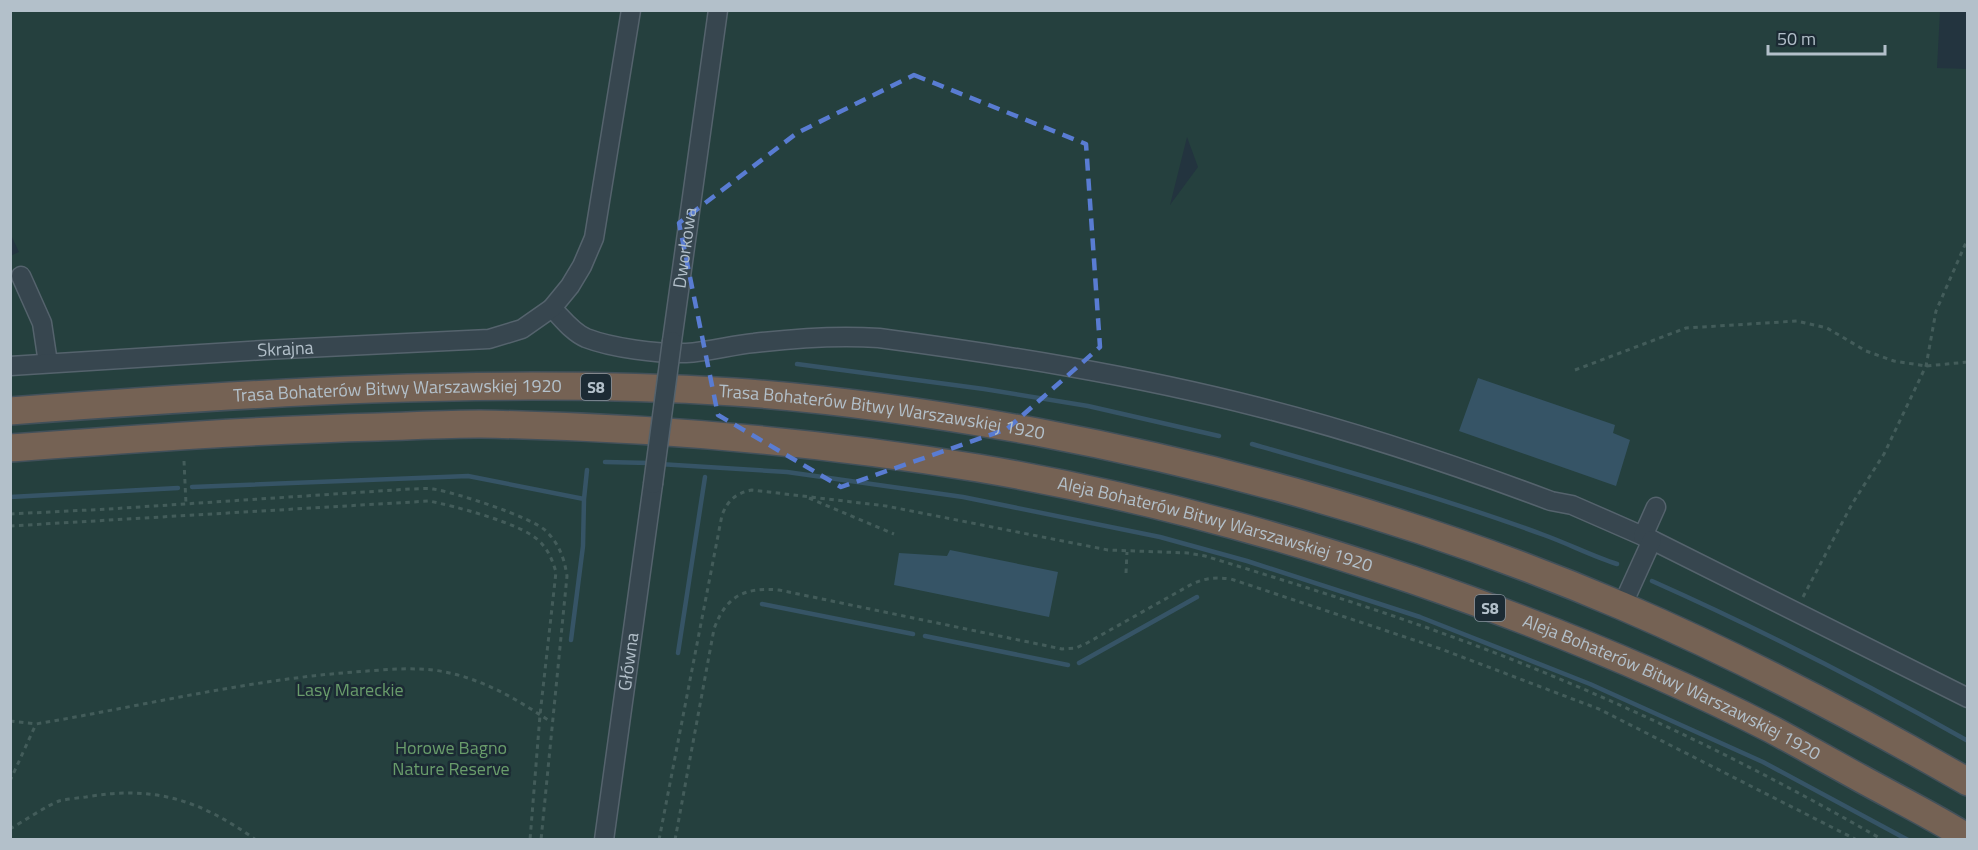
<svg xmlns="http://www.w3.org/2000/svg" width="1978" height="850" viewBox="0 0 1978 850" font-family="'Titillium Web',sans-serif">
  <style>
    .green { fill: #25403e; fill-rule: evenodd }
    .water { fill: #365466 }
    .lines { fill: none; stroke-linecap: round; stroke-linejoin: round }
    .stream { stroke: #365466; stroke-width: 4.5 }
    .minor-casing { stroke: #55636d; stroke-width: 21 }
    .highway-casing { stroke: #42505a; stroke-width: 30 }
    .path { stroke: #435c5a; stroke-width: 3; stroke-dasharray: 4.5 4.5; stroke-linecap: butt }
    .minor { stroke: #37464f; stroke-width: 18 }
    .highway { stroke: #756254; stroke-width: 27 }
    .minor-bridge-casing { stroke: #55636d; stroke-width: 21; stroke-linecap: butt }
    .minor-bridge { stroke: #37464f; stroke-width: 18 }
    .marked { fill: none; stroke: #597cd2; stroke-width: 4.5; stroke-dasharray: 12 8; stroke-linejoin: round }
    .labels { text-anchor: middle; stroke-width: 5; stroke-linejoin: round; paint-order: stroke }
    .shield { fill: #1c2b34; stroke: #86939d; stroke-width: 1.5 }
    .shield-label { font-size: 16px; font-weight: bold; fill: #b3c0ca }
    .street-label { font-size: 18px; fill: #b3c0ca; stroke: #1c2b34 }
    .park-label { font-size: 18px; fill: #699c6b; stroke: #1c2b34 }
  </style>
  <rect width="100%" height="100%" fill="#23343f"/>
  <path class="green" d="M 10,11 L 1940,11 L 1937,68 L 1968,69 L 1967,839 L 11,839 L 10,256 L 19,252 L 10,233 ZM 1187,137 L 1198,167 L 1170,205 Z"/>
  <path class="water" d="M 1478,378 L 1615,425 L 1613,433 L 1630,440 L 1616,486 L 1459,431 Z
    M 950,550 L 1058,572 L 1049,617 L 894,585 L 899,553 L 947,556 Z"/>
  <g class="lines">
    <path class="stream" d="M 797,364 L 984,389 L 1088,406 L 1219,436
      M 1252,444 C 1350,472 1449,500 1544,535 C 1569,544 1592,556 1617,564
      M 605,462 L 650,463
      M 659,464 L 787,472 L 963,497 L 1160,537 L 1247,561 L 1420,617 L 1590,684 L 1763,762 L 1908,840
      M 192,487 L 468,476 L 584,499 L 587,470
      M 10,497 L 178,488
      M 1652,581 C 1760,629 1865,683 1968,741
      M 762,604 L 913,634
      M 925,636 L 1068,665
      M 571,640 L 583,546 L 584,499
      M 678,653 L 705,477
      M 1079,663 L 1197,597"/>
    <defs>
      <g id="minor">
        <path d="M 21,276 L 42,323 L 48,363"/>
        <path d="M 552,308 C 562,318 572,332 586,338 C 612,348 658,354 686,353 C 709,352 732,345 754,343 C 796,338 837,335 879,338 C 1006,355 1133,375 1258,407 C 1357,432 1455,465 1551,501 L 1572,505 L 1652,540 L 1968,698"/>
        <path id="s1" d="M 672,341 L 718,10"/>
        <path id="s2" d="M 10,366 L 264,350 L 489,339 L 522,329 L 552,308 L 570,286 L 582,266 L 594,238 L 631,10"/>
        <path d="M 1643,536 L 1656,507"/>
        <path d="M 1622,606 L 1652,540"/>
        <path id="s3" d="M 604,840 L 653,484"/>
      </g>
      <g id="highway">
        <path id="s4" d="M 10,411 C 251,393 493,377 734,392 C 835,399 937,414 1037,432 C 1237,470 1435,526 1622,606 C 1741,657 1855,717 1968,782"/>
        <path id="s5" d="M 10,448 C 133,439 255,430 378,427 C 412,426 446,424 480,424 C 646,427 813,441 978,468 C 1126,493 1271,532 1413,580 C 1535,622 1656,670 1771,729 C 1801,745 1831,762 1860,778 C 1896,798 1933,816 1968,838"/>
      </g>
    </defs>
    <use href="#minor" class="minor-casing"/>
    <use href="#highway" class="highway-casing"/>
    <path class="path" d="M 1575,370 L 1686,328 L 1797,321 L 1827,328 L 1866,351 L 1894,361 L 1926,366 L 1968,362
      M 184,461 L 186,504
      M 809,498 L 894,534
      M 10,514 L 109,509 L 410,489 C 418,489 426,488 433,489 C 454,492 532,517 546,531 C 559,544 564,557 567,576 L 541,840
      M 10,526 L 429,501 C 454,506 520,523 538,540 C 548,549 552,559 556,572 L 540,715 L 530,840
      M 1126,573 L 1127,552
      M 1803,597 L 1852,504 L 1884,454 L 1926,366 L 1936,311 L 1968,238
      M 10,721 L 36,724 C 142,706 247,680 354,672 C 384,670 416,666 445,672 C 485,680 518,700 551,722
      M 10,781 L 36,724
      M 10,829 C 24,821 46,806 59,801 C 67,799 78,798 86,797 C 154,785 200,800 256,840
      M 659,840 L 722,515 C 728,500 736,493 752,490 L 886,506 L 1108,550 L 1188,553 L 1205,556 C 1296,584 1387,612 1477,646 C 1617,699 1753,765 1883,840
      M 675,840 L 714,629 C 726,596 744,587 779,590 L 1062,649 L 1076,648 L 1087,643 L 1192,584 C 1205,578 1216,577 1231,579 L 1441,649 L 1599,709 L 1857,840"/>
    <use href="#minor" class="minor"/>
    <use href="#highway" class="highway"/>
    <defs>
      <path id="minor-bridge" d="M 653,484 L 672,341"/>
    </defs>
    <use href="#minor-bridge" class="minor-bridge-casing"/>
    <use href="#minor-bridge" class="minor-bridge"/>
  </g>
  <path class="marked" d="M 914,75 L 1086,144 L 1100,347 L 1007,429 L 841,487 L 718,415 L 679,223 L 797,133 Z"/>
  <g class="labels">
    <g class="shield">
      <rect x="581" y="374" width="30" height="26" rx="4.5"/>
      <rect x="1475" y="595" width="30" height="26" rx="4.5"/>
    </g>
    <g class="shield-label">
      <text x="596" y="393">S8</text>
      <text x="1490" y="614">S8</text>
    </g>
    <g class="street-label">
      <text dy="6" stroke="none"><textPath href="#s1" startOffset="94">Dworkowa</textPath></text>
      <text dy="6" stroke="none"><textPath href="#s2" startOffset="276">Skrajna</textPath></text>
      <text dy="6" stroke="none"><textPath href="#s4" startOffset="388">Trasa Bohaterów Bitwy Warszawskiej 1920</textPath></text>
      <text dy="6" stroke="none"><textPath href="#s4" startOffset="874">Trasa Bohaterów Bitwy Warszawskiej 1920</textPath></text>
      <text dy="6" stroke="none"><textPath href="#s5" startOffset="1215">Aleja Bohaterów Bitwy Warszawskiej 1920</textPath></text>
      <text dy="6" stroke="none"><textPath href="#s3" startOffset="180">Główna</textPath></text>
      <text dy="6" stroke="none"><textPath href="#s5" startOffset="1701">Aleja Bohaterów Bitwy Warszawskiej 1920</textPath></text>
    </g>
    <g class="park-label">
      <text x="350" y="696">Lasy Mareckie</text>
      <text x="451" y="754">Horowe Bagno<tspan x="451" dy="21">Nature Reserve</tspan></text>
    </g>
  </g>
  <rect width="1978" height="850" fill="none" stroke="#b3c0ca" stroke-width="24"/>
  <path d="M1768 45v9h117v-9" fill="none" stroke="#b3c0ca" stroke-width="3"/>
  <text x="1777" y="45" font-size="18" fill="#b3c0ca" stroke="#1c2b34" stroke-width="4.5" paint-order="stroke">50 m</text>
</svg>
